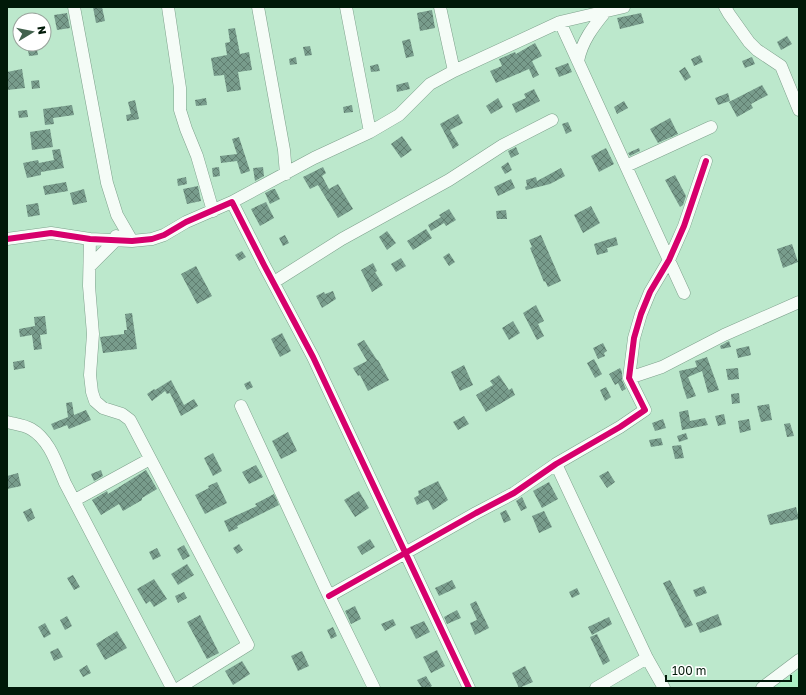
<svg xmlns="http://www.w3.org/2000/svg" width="806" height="695" viewBox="0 0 806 695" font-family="'Golos Text',sans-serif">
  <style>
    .built { fill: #acefc4 }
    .building { fill: url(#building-cross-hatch) }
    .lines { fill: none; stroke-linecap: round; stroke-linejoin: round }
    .minor-casing { stroke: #7ea18c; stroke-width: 13 }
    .minor { stroke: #f5fcf7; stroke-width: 12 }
    .cycleway-casing { stroke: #fff; stroke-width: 8 }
    .cycleway { stroke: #d6006c; stroke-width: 6 }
  </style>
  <defs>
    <pattern id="building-cross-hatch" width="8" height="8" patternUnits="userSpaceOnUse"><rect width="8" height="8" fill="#789c8c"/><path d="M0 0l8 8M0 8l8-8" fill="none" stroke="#607e70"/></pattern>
  </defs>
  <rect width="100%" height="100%" fill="#bce8cc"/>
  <path class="built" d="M 799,670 L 799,688 L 773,688 L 782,682 Z"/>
  <path class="building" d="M 93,7 L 102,7 L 105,21 L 96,23 Z
    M 432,10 L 435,28 L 420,31 L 417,13 Z
    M 67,13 L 70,28 L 57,30 L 54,15 Z
    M 641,13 L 644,23 L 620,29 L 617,18 Z
    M 235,28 L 240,54 L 249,52 L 252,70 L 238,72 L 241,90 L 227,92 L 224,75 L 214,76 L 211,58 L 227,55 L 225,43 L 230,42 L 228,29 Z
    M 787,36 L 792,44 L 781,50 L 777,42 Z
    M 410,39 L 414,56 L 406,58 L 402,41 Z
    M 535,43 L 542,56 L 532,61 L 539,75 L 533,78 L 529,69 L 496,83 L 490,71 L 502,66 L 499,59 L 515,52 L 516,54 Z
    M 27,44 L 36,44 L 38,55 L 29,56 Z
    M 310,46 L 312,55 L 305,56 L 303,47 Z
    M 700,55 L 703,62 L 694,66 L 691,59 Z
    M 296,57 L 297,64 L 290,65 L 289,59 Z
    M 752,57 L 755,64 L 745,68 L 742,61 Z
    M 568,63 L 572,72 L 559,77 L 555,68 Z
    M 378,64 L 380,71 L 371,72 L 370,66 Z
    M 685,67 L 691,77 L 685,81 L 679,71 Z
    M 22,69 L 25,88 L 7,90 L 7,72 Z
    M 39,80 L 40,88 L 32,89 L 31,81 Z
    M 408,82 L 410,89 L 397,92 L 396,85 Z
    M 762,85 L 768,95 L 751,104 L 753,108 L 737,117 L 729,102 Z
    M 534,89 L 540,101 L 516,113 L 512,104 L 526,98 L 524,94 Z
    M 728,93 L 730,101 L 718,105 L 715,98 Z
    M 206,98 L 207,105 L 196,106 L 195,100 Z
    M 498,98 L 503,107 L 491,114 L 486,106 Z
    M 135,100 L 139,119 L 127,121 L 126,115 L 131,114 L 128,102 Z
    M 624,101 L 628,108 L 617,114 L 614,107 Z
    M 72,105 L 74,115 L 53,118 L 54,124 L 45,125 L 43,109 Z
    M 352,105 L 353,112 L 344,113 L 343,107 Z
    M 27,110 L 28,117 L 19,118 L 18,111 Z
    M 458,114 L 463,123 L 450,130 L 459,145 L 453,149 L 440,124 Z
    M 670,118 L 678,134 L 658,143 L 650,129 Z
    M 568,122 L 572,131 L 566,134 L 562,124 Z
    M 50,129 L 53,147 L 32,150 L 30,132 Z
    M 402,136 L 412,150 L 401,158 L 391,144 Z
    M 239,137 L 250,171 L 241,174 L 237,161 L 221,163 L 220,156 L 237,154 L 232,139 Z
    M 516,147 L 519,154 L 511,158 L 508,151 Z
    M 606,148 L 614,164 L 599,172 L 591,156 Z
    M 639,148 L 640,151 L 630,156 L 628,153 Z
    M 60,149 L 64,168 L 41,172 L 41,175 L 27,178 L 23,163 L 38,160 L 39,163 L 54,160 L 52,150 Z
    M 508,162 L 512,170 L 505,174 L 501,167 Z
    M 219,167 L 220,176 L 213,177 L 212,168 Z
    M 263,167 L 264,176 L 255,181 L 253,168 Z
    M 323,167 L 326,173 L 322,176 L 329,189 L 338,184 L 353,209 L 338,218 L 318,185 L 310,189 L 303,177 Z
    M 561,168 L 565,176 L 550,184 L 526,190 L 525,187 L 527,186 L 526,180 L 536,177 L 537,181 Z
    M 675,175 L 686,196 L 683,205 L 680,207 L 665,180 Z
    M 186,177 L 187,184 L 178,186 L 177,179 Z
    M 511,179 L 515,188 L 498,196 L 494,187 Z
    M 66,182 L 68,191 L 45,195 L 43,186 Z
    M 198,186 L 201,201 L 187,204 L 183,189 Z
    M 84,189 L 87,202 L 73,205 L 70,193 Z
    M 273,189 L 275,189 L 280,199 L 270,204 L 265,193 Z
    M 266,202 L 274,218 L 260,226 L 251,209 Z
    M 38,203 L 40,215 L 28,217 L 26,205 Z
    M 591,206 L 600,223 L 583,233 L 574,215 Z
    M 449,209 L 456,220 L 446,226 L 444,223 L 431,231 L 428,225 L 441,217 L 439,215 Z
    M 506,210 L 507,219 L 497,219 L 496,211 Z
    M 426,229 L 432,238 L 413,250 L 407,241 Z
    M 387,231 L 396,243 L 387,250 L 379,237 Z
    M 285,235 L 289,243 L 283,246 L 279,238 Z
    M 541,235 L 561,281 L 548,287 L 545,281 L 544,282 L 530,248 L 532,247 L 529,240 Z
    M 616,237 L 618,245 L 607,248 L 608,252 L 597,255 L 594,244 Z
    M 792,244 L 798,262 L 783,268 L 777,249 Z
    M 242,251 L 246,257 L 239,261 L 235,255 Z
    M 449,253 L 455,262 L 449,266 L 443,257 Z
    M 401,258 L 406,266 L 396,272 L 391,264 Z
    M 373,263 L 377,271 L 375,272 L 383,285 L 372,292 L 361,270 Z
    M 196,266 L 212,296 L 197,304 L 181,274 Z
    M 333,291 L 336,299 L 322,308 L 316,296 L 324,292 L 325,294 Z
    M 536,305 L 544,321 L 538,324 L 544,336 L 537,340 L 523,313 Z
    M 132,313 L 137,349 L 103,353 L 100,337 L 124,334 L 124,330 L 127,330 L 125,314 Z
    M 45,316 L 47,334 L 40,335 L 42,349 L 34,350 L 32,335 L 20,337 L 19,329 L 35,326 L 34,317 Z
    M 513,321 L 520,333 L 509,340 L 502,328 Z
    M 282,333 L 291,351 L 280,357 L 271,339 Z
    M 364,340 L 377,360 L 378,360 L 389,380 L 368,391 L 360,375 L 358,376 L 353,368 L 367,361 L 357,344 Z
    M 729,341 L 731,347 L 721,349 L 720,346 Z
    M 603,343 L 607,351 L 604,353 L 605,356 L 598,359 L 593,348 Z
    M 749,346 L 751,355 L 738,358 L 736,349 Z
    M 707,357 L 719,390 L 708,393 L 702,371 L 688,377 L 696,396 L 687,399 L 683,387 L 679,371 L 697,367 L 695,361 Z
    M 594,359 L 602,374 L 595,378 L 587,363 Z
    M 24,360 L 25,368 L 14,370 L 13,362 Z
    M 464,365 L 473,385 L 460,391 L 451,372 Z
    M 620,368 L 622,372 L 622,380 L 626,389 L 622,391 L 618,383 L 615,385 L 609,374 Z
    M 738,368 L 739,379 L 728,380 L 726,369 Z
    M 499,375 L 509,390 L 512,388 L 515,395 L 486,412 L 476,395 L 493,385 L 490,381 Z
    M 171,380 L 184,405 L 194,399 L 198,406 L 181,416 L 170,393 L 167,394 L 165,391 L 152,401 L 147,394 L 154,389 L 155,390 Z
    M 250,381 L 253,387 L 247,390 L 244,384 Z
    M 606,387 L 611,397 L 605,401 L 600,390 Z
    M 739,393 L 740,403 L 732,404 L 731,394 Z
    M 72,402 L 74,415 L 86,410 L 91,420 L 69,429 L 67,425 L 54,430 L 51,424 L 68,417 L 66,403 Z
    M 769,404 L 772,420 L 761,422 L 757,406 Z
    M 688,410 L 690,421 L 705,418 L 708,425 L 682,430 L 679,412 Z
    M 724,414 L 726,424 L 718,426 L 715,416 Z
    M 464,416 L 469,424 L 458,430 L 453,422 Z
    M 663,419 L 666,428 L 655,431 L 652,423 Z
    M 749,419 L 751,430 L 740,433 L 738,421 Z
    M 790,423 L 794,436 L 787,437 L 784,424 Z
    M 288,432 L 297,451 L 281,459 L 272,441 Z
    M 686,433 L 688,439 L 679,442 L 677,436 Z
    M 661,438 L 663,445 L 651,447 L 649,440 Z
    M 681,445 L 684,458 L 675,459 L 672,446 Z
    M 213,453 L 222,471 L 213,476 L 204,458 Z
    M 256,465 L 263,477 L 249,484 L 242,472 Z
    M 101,470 L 103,476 L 94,481 L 91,474 Z
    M 146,470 L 157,489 L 142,498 L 142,500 L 123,511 L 119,504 L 101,515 L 92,500 L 107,491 L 108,494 Z
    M 608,471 L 615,482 L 607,488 L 599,476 Z
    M 18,473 L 21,486 L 7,489 L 7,476 Z
    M 438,481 L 448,500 L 433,510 L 428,500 L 417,505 L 414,498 L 419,495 L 418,491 Z
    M 217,482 L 227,503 L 205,514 L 195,495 L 209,488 L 208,486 Z
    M 549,482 L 558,499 L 542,508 L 533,491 Z
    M 359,491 L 369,508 L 355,517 L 344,500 Z
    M 274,494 L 279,505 L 237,526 L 238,528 L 229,532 L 224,521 L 257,506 L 255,504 Z
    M 522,497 L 527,508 L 521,511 L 516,501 Z
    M 796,507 L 799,519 L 770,525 L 767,515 Z
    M 31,508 L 35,518 L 28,522 L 23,512 Z
    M 506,510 L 511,520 L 504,523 L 500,513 Z
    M 544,511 L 552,527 L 539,533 L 532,516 Z
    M 370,539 L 375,547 L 362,555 L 357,547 Z
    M 239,544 L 243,550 L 237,554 L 233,548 Z
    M 184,545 L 190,556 L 183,560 L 177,549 Z
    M 157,548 L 161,556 L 153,560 L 149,552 Z
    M 187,564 L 194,575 L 178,585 L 171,574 Z
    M 73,575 L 80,587 L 74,590 L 67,578 Z
    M 154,579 L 167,599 L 154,607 L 150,601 L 146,604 L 137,589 Z
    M 452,580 L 456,588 L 439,596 L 435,588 Z
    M 670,580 L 693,625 L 685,628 L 663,583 Z
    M 704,586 L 707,593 L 696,597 L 693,590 Z
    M 577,588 L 580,594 L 572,598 L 569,592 Z
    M 184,592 L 187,598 L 178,603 L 175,596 Z
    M 476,601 L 489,628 L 475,635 L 470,623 L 477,620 L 470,604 Z
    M 355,606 L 361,619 L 351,624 L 345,611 Z
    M 457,610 L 461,618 L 447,624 L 444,617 Z
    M 718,614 L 722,625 L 700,633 L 696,623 Z
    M 200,615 L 219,653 L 207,659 L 187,622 Z
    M 67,616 L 72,626 L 65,630 L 60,620 Z
    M 609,617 L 612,624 L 592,635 L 588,627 Z
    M 393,619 L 396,625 L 385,631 L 381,624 Z
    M 424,621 L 430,632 L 416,639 L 410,627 Z
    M 45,623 L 51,634 L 44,638 L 38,627 Z
    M 333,627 L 337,636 L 331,639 L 327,630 Z
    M 117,631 L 127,648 L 105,660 L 96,644 Z
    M 597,634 L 610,661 L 603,665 L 590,637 Z
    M 58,648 L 63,657 L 54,661 L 50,652 Z
    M 437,650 L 445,666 L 431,673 L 423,657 Z
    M 302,651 L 309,666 L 298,671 L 291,656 Z
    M 242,661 L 250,674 L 233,685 L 225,671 Z
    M 87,665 L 91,673 L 83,677 L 79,670 Z
    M 525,666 L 533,682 L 519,688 L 512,673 Z
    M 426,676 L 432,686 L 428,688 L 422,688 L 417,680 Z"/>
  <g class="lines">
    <defs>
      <path id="minor" d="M 74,7 L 107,183 L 117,215 L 132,241
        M 168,7 L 180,88 L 180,110 L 186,129 L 197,156 L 213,211
        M 258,7 L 284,150 L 286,174
        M 346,7 L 370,132 L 399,115 L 430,84 L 454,71 L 560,22 L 624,7
        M 440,7 L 454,71
        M 725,7 L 729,14 L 749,42 L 757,50 L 781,66 L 799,110
        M 560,22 L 684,293
        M 578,61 C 582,41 593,27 606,11
        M 626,166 L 711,127
        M 232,202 L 314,158 L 370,132
        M 7,239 L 51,233 L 90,239 L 132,241 L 152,239 L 164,235 L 186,222 L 232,202 L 264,265 L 313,357 L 469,688
        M 90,239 L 89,286 L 93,334 L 90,375 L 92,392 L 95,401 L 103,408 L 122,414 L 130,420 L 248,645 L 179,688
        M 90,266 L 116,240 L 116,236
        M 274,282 L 342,239 L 449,180 L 503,145 L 552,120
        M 629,378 L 662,367 L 724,335 L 799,302
        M 241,406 L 329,596 L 374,688
        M 7,422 C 14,424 24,425 31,429 C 50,440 57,465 65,483 L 172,688
        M 556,464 L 647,658 L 664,688
        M 75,500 L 150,459
        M 329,596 L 476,513 L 514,493 L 556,464 L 620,427 L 645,410 L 629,378 L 634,338 L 641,314 L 650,292 L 669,260 L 684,226 L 706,161
        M 596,688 L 647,658
        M 762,688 L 799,660"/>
    </defs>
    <use href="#minor" class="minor-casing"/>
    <use href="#minor" class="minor"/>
    <defs>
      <path id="cycleway" d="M 7,239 L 51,233 L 90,239 L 132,241 L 152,239 L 164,235 L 186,222 L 232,202 L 264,265 L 313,357 L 469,688
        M 329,596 L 476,513 L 514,493 L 556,464 L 620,427 L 645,410 L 629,378 L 634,338 L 641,314 L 650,292 L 669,260 L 684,226 L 706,161"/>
    </defs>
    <use href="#cycleway" class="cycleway-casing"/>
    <use href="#cycleway" class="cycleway"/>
  </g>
  <rect width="806" height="695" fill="none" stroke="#001908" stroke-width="16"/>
  <g transform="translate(32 32) rotate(80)"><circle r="19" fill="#ffffff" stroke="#99a39c"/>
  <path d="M0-3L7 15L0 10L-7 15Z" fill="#42614d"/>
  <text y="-6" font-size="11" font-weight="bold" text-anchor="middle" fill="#001908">N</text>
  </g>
  <path d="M666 675v6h125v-6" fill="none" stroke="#001908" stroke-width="2"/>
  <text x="672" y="675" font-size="12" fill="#001908" stroke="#ffffff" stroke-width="3" paint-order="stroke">100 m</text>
</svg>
